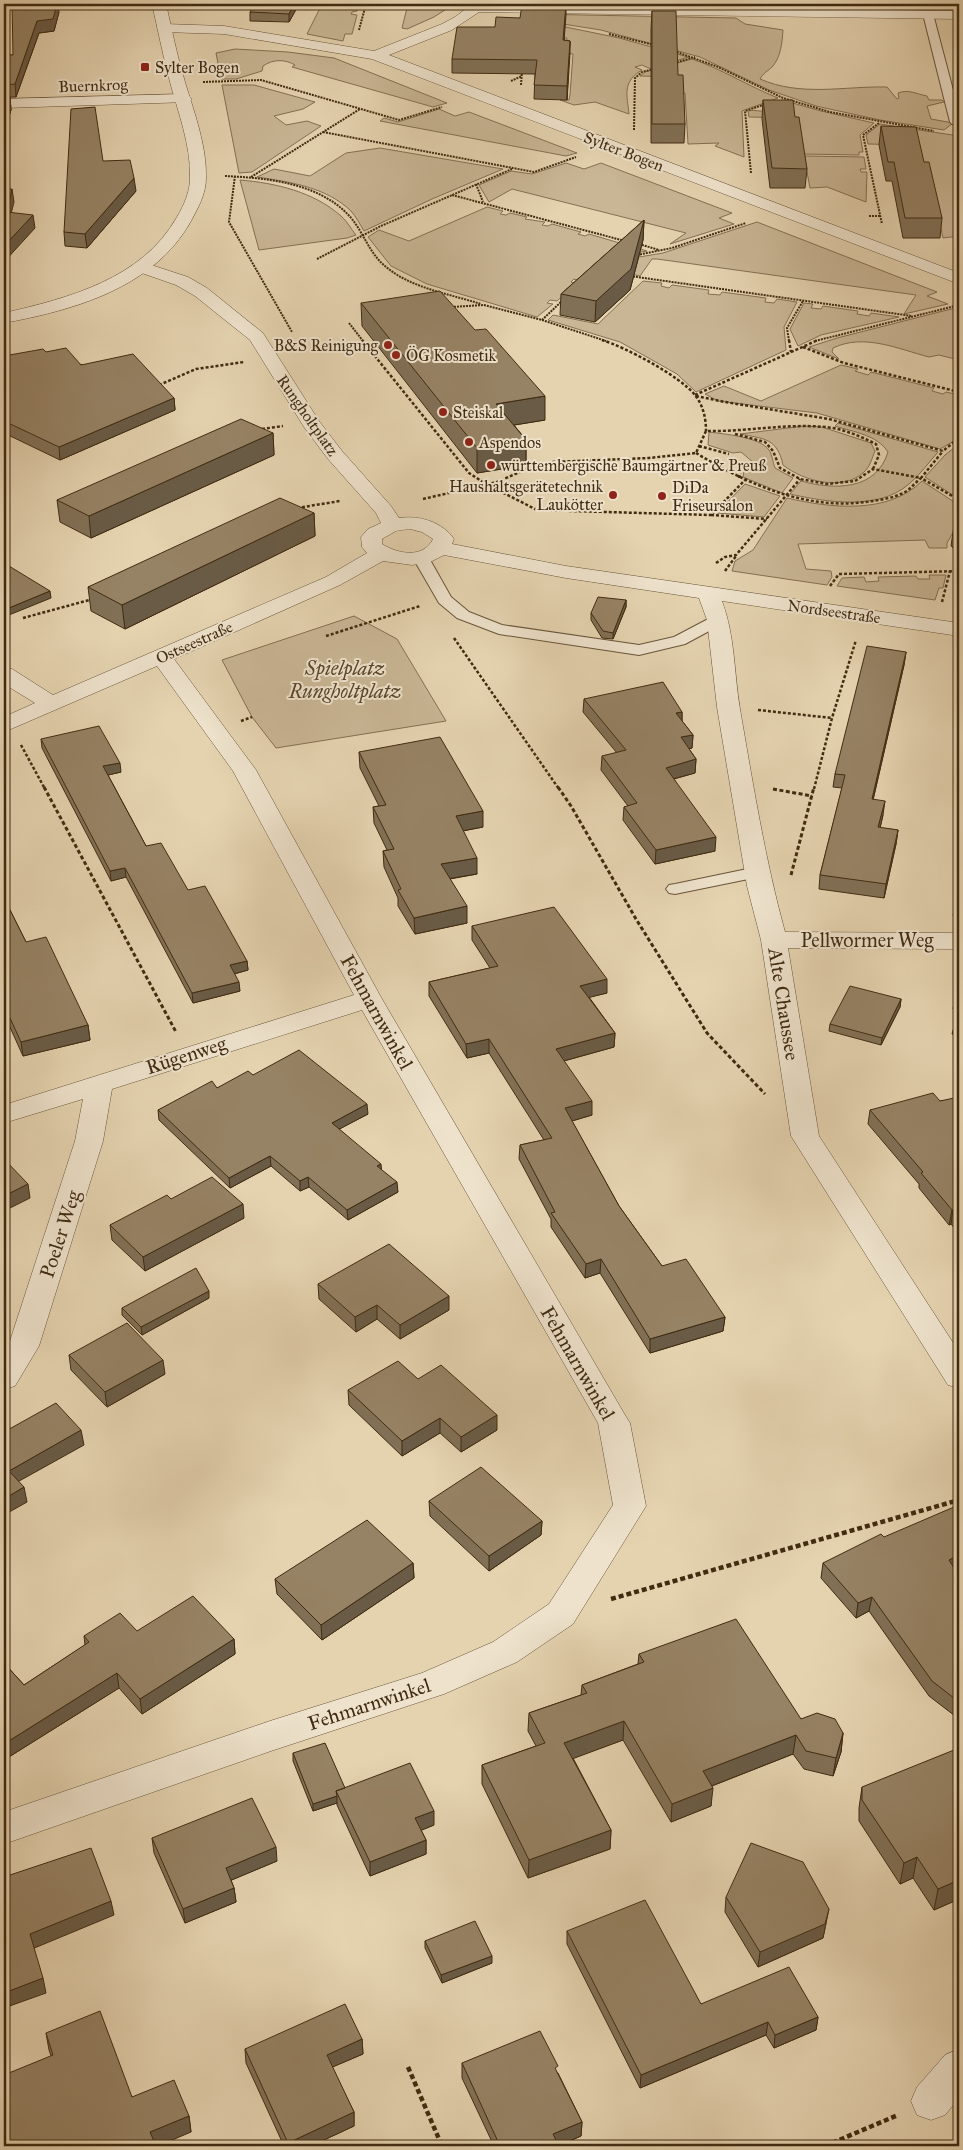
<svg xmlns="http://www.w3.org/2000/svg" width="963" height="2150" viewBox="0 0 963 2150" font-family="'IM FELL Great Primer',serif">
  <style>
    .green { fill: #c9b695; stroke: #847053 }
    .lines { fill: none; stroke-linecap: round; stroke-linejoin: round }
    .service-casing { stroke: #695539; stroke-width: 2 }
    .minor-casing { stroke: #695539; stroke-width: 1 }
    .tertiary-casing { stroke: #695539; stroke-width: 1 }
    .path-far3 { stroke: #402b11; stroke-width: 2; stroke-dasharray: 2 1; stroke-linecap: butt }
    .path-far2 { stroke: #402b11; stroke-width: 2.5; stroke-dasharray: 3 2; stroke-linecap: butt }
    .path-far1 { stroke: #402b11; stroke-width: 3; stroke-dasharray: 4 2.5; stroke-linecap: butt }
    .path { stroke: #402b11; stroke-width: 4.5; stroke-dasharray: 5 3; stroke-linecap: butt }
    .service { fill: #eee2cc; fill-rule: evenodd }
    .minor { fill: #eee2cc; fill-rule: evenodd }
    .tertiary { fill: #eee2cc; fill-rule: evenodd }
    .wall { fill: #817056; stroke: #402b11 }
    .shaded-wall { fill: #695b46; stroke: #402b11 }
    .building { fill: #968264; stroke: #402b11 }
    .poi-dot { fill: #8f2418; stroke: #eee2cc; stroke-width: 2 }
    .labels { text-anchor: middle; stroke-width: 4; stroke-linejoin: round; paint-order: stroke }
    .far-poi-label { font-size: 16px; fill: #402b11; stroke: #eee2cc; text-anchor: start }
    .far-street-label { font-size: 16px; fill: #402b11; stroke: #eee2cc }
    .park-label { font-size: 20px; font-style: italic; fill: #5b472b; stroke: #eee2cc }
    .street-label { font-size: 20px; fill: #402b11; stroke: #eee2cc }
  </style>
  <rect width="100%" height="100%" fill="#e5d3b0"/>
  <filter id="stains"><feTurbulence type="fractalNoise" baseFrequency=".004" numOctaves="4"/><feColorMatrix values="0 0 0 0 .2 0 0 0 0 .09 0 0 0 0 .02 0 0 0 .5 -.17"/></filter>
  <radialGradient id="worn" r=".72"><stop offset=".6" stop-color="#630" stop-opacity="0"/><stop offset="1" stop-color="#630" stop-opacity=".3"/></radialGradient>
  <path class="green" d="M 322,4 L 360,4 L 357,11 L 352,12 L 351,14 L 357,15 L 352,34 L 345,34 L 343,41 L 307,34 Z
    M 408,4 L 454,4 L 434,17 L 407,29 L 402,28 Z
    M 737,4 L 922,4 L 914,9 L 903,11 L 737,9 Z
    M 533,14 L 736,18 L 745,24 L 783,30 C 782,43 781,57 772,67 C 768,71 763,73 760,79 C 801,97 844,86 887,87 L 897,99 L 899,98 L 898,93 C 909,89 916,94 927,96 L 929,100 L 942,100 L 944,102 L 927,106 L 931,119 L 953,123 L 944,130 L 880,120 L 816,106 L 769,90 L 700,57 L 601,30 L 550,22 Z
    M 561,26 L 619,38 L 688,57 L 651,69 L 642,65 L 635,67 L 642,70 C 622,82 627,94 629,114 L 595,102 L 574,105 L 560,100 L 569,100 L 570,95 L 573,54 L 566,53 L 567,38 L 529,37 Z
    M 235,49 L 288,52 L 334,58 L 447,103 L 433,107 L 292,67 L 295,65 C 285,59 273,59 263,66 L 262,71 L 236,79 L 221,79 L 216,53 Z
    M 692,59 C 722,69 748,86 778,98 L 742,111 L 744,157 L 715,146 L 719,143 L 688,144 L 685,93 L 680,93 L 679,77 L 640,76 L 645,72 Z
    M 222,85 L 254,85 L 315,102 L 303,109 L 274,116 L 286,125 L 307,121 L 321,126 L 252,172 L 239,173 Z
    M 782,100 L 821,111 L 874,123 L 860,135 L 863,152 L 859,152 L 859,155 L 803,154 L 793,118 L 749,117 L 748,111 C 756,109 761,113 770,110 L 762,107 Z
    M 439,109 L 455,116 L 469,112 L 577,153 L 566,156 L 380,121 L 384,118 L 398,122 Z
    M 880,124 L 959,136 L 959,236 L 943,238 L 930,181 L 917,145 L 868,144 L 866,135 Z
    M 380,148 L 503,169 L 432,199 L 364,231 C 360,224 356,217 351,211 C 326,187 290,182 257,177 L 274,169 L 310,176 L 346,153 Z
    M 804,156 L 864,157 L 866,169 L 860,169 L 861,172 L 867,172 L 866,202 L 827,187 L 810,188 Z
    M 566,163 L 584,169 L 601,163 L 732,213 L 719,218 L 734,224 L 670,244 L 686,233 L 512,189 L 489,202 L 479,185 L 511,171 L 532,174 Z
    M 240,180 C 276,183 314,192 341,216 C 347,221 351,229 356,235 L 347,238 L 259,250 Z
    M 487,207 L 503,211 L 500,214 L 506,215 L 510,213 L 527,217 L 525,219 L 545,222 L 542,225 L 548,226 L 552,224 L 581,232 L 578,234 L 585,236 L 589,234 L 647,251 L 606,258 L 580,281 L 574,279 L 571,282 L 576,284 L 557,301 L 550,300 L 547,303 L 553,304 L 537,317 L 427,284 L 391,266 L 368,237 L 379,230 L 409,241 Z
    M 757,222 L 937,292 L 927,296 L 948,304 L 904,314 L 916,295 L 657,259 L 652,259 L 640,276 L 605,268 L 615,261 L 663,253 Z
    M 643,281 L 662,283 L 661,286 L 669,288 L 672,285 L 709,290 L 708,294 L 720,295 L 722,292 L 766,298 L 765,302 L 774,303 L 777,299 L 797,302 L 784,327 L 786,350 L 696,392 L 677,374 L 620,342 L 548,320 L 553,315 L 598,324 Z
    M 804,303 L 813,304 L 811,308 L 821,309 L 823,306 L 858,311 L 857,314 L 869,316 L 871,313 L 899,317 L 821,335 L 798,346 L 790,329 Z
    M 959,307 L 959,360 L 939,355 L 929,357 C 898,349 864,333 833,348 L 832,352 L 839,359 L 809,347 L 837,338 Z
    M 841,365 L 858,369 L 855,371 L 868,375 L 871,372 L 934,388 L 932,391 L 943,394 L 946,392 L 959,395 L 959,438 L 940,449 L 817,413 L 718,401 L 705,394 L 724,386 L 761,401 Z
    M 838,423 L 938,452 C 929,462 920,475 909,484 C 878,511 826,502 790,494 L 801,481 C 834,490 876,491 888,452 C 877,435 854,432 835,426 Z
    M 804,426 L 822,427 L 871,443 L 875,451 C 872,458 870,467 864,472 C 843,492 803,481 783,465 C 777,438 765,439 740,434 Z
    M 709,432 C 724,434 760,437 769,450 C 772,454 773,463 775,468 L 793,478 L 782,493 L 743,477 L 745,465 L 754,463 L 741,452 L 733,453 L 708,445 Z
    M 959,444 L 959,499 L 925,477 L 945,455 Z
    M 922,481 L 959,505 L 959,522 L 947,543 L 947,548 L 929,548 L 925,540 L 798,544 L 806,569 L 831,571 L 832,577 L 827,585 L 732,571 L 735,561 L 753,550 L 787,498 C 830,508 888,515 922,481 Z
    M 745,484 L 780,496 L 764,517 L 717,513 Z
    M 929,575 L 946,575 L 943,588 L 939,588 L 935,600 L 837,586 L 842,578 L 864,577 L 866,582 L 879,581 L 878,577 L 916,576 L 918,579 L 930,579 Z
    M 354,616 L 397,639 L 446,721 L 276,748 L 252,717 L 222,660 Z"/>
  <g class="lines">
    <defs>
      <path id="service" d="M 928,11 L 933,14 L 959,113 L 959,125 L 952,124 L 950,122 L 923,14 Z
        M 421,553 L 426,555 L 429,558 L 451,597 L 469,612 L 502,625 L 639,645 L 674,637 L 712,617 L 724,617 L 726,620 L 724,623 L 685,644 L 639,655 L 499,634 L 457,618 L 439,603 L 413,558 L 416,555 Z
        M 757,867 L 763,868 L 766,872 L 763,876 L 675,894 L 669,893 L 666,889 L 669,885 L 675,884 Z"/>
      <path id="minor" d="M 472,4 L 959,11 L 959,19 L 479,12 L 452,30 L 389,55 L 959,273 L 959,284 L 372,59 L 224,34 L 164,32 L 159,31 L 157,28 L 159,25 L 164,24 L 224,26 L 374,51 L 442,24 L 455,17 Z
        M 184,94 L 189,96 L 192,99 L 189,102 L 4,108 L 4,99 Z
        M 142,262 L 188,277 L 207,288 L 263,333 L 319,421 L 342,451 L 391,506 L 399,518 C 420,515 442,522 454,539 L 452,544 L 566,566 L 959,623 L 959,636 L 722,601 C 735,635 734,673 740,709 C 753,784 765,859 785,932 L 959,933 L 959,949 L 788,948 L 819,1136 L 959,1352 L 959,1388 L 948,1385 L 791,1136 L 761,940 L 747,886 L 717,707 L 707,620 L 699,598 L 566,578 L 444,555 L 430,562 L 412,565 L 383,561 L 340,585 L 174,659 L 256,770 L 382,999 L 625,1415 L 630,1423 L 646,1506 L 573,1624 L 517,1662 L 444,1694 L 271,1751 L 4,1844 L 4,1812 L 270,1721 L 422,1673 L 493,1642 L 549,1604 L 613,1505 L 598,1423 L 362,1010 L 112,1089 L 103,1141 L 39,1346 L 15,1386 L 4,1389 L 4,1353 L 9,1344 L 75,1141 L 83,1099 L 4,1123 L 4,1105 L 354,995 L 233,771 L 157,666 L 4,732 L 4,717 L 35,703 L 4,684 L 4,667 L 12,669 L 53,695 L 326,577 L 367,553 L 362,547 L 361,537 L 368,529 L 381,523 L 376,513 L 328,459 L 304,427 L 250,340 L 195,296 L 176,285 L 136,271 L 133,267 L 136,263 ZM 410,529 L 422,532 L 433,539 C 423,559 398,554 382,544 L 382,539 L 396,531 Z
        M 959,2049 L 959,2098 L 945,2115 L 931,2120 L 917,2115 L 911,2101 L 917,2087 L 945,2055 Z"/>
      <path id="tertiary" d="M 152,4 L 166,4 C 172,30 177,56 185,82 C 194,112 207,146 206,178 C 206,194 198,208 191,221 C 154,288 74,310 4,323 L 4,313 C 69,298 142,279 177,217 C 184,205 190,192 190,178 C 191,145 178,112 170,82 C 163,56 158,30 152,4 Z"/>
    </defs>
    <use href="#service" class="service-casing"/>
    <use href="#minor" class="minor-casing"/>
    <use href="#tertiary" class="tertiary-casing"/>
    <path class="path-far3" d="M 359,30 L 366,4
      M 609,34 L 654,45
      M 674,51 L 718,67 L 783,98 L 830,112 L 934,131
      M 674,63 L 695,57
      M 511,81 L 522,76
      M 203,82 L 261,80 L 399,120 L 442,107
      M 521,85 L 522,71
      M 879,123 L 863,135 L 882,224
      M 634,130 L 635,78 L 642,72 L 654,69
      M 323,132 L 534,172 L 576,157
      M 751,173 L 745,111 L 766,104
      M 225,176 C 268,178 322,183 352,219 C 364,234 370,254 385,266 C 410,288 450,294 481,304
      M 235,176 L 229,222 L 292,332
      M 251,177 L 360,109
      M 476,184 L 483,202
      M 452,195 L 625,241
      M 869,216 L 880,216
      M 639,244 L 659,250
      M 637,255 L 672,248 L 746,223
      M 317,259 L 381,226 L 512,169
      M 630,276 L 912,316
      M 451,307 L 484,305 L 542,320 L 606,341
      M 542,320 L 563,300
      M 349,323 L 363,341
      M 789,341 L 787,328 L 803,301
      M 815,341 L 959,305"/>
    <path class="path-far2" d="M 362,340 L 469,473 L 486,484 L 537,510 L 711,515 L 745,480
      M 602,340 C 625,347 680,376 695,395 C 703,405 706,418 706,431
      M 789,340 L 791,352
      M 803,347 L 844,363 L 959,392
      M 159,385 L 196,369 L 244,362
      M 695,395 L 818,340
      M 696,396 L 725,402 L 829,419 L 943,451 L 954,442 L 959,441
      M 262,429 L 283,426
      M 735,434 L 765,442 L 773,451 L 780,468 L 800,479 L 827,484 L 855,481 L 873,469 L 921,478 L 943,451
      M 699,446 L 729,454
      M 696,453 C 748,484 804,510 866,502 C 880,500 895,498 907,491 C 912,487 916,482 921,478 L 959,500
      M 739,478 L 742,466
      M 423,499 L 497,482 L 527,469 L 552,462 L 649,458 L 696,453 L 706,431 C 748,432 791,422 833,428 C 848,431 862,437 876,444 L 879,455 L 873,469
      M 297,508 L 340,501
      M 711,515 L 767,519
      M 953,545 L 959,570
      M 716,563 L 725,557 L 736,555 L 800,479
      M 725,571 L 736,556
      M 830,586 L 839,574 L 959,571
      M 942,602 L 950,571
      M 23,618 L 93,599
      M 326,636 L 420,606
      M 454,638 L 559,789
      M 758,710 L 832,718
      M 241,721 L 252,717
      M 21,745 L 45,789
      M 814,789 L 832,718 L 856,640"/>
    <path class="path-far1" d="M 44,787 L 176,1032
      M 558,787 L 571,806 L 636,919 L 707,1033 L 765,1094
      M 773,789 L 812,796
      M 791,875 L 814,787
      M 954,916 L 959,890"/>
    <path class="path" d="M 611,1599 L 959,1500
      M 408,2067 L 442,2146
      M 825,2146 L 898,2115"/>
    <use href="#service" class="service"/>
    <use href="#minor" class="minor"/>
    <use href="#tertiary" class="tertiary"/>
  </g>
  <path class="wall" d="M 299,4 L 289,22 L 250,21 L 250,12 Z
    M 566,4 L 564,40 L 570,41 L 567,100 L 534,99 L 535,74 L 452,73 L 452,59 L 495,27 L 520,18 Z
    M 686,4 L 731,4 L 731,6 L 686,5 Z
    M 953,4 L 959,4 L 959,10 L 955,9 Z
    M 959,10 L 959,25 L 958,21 Z
    M 652,11 L 685,124 L 684,143 L 651,143 L 651,29 Z
    M 59,12 L 54,31 L 39,33 L 16,97 L 10,97 L 11,110 L 4,131 L 4,55 L 13,55 Z
    M 959,34 L 959,48 L 958,44 Z
    M 763,100 L 795,117 L 807,169 L 805,188 L 770,188 L 762,119 Z
    M 881,126 L 942,218 L 940,238 L 903,238 L 892,181 L 886,181 L 879,145 Z
    M 103,161 L 136,191 L 87,248 L 65,246 L 64,232 Z
    M 644,220 L 643,240 L 630,290 L 595,322 L 560,315 L 561,294 Z
    M 361,303 L 545,420 L 514,425 L 526,440 L 526,465 L 477,473 L 362,326 Z
    M 46,352 L 174,398 L 175,410 L 60,460 L 4,433 L 4,356 Z
    M 273,433 L 274,455 L 91,538 L 60,522 L 57,500 Z
    M 314,513 L 315,536 L 125,629 L 91,611 L 88,587 Z
    M 959,519 L 959,550 L 951,546 L 954,525 Z
    M 626,600 L 626,607 L 613,639 L 602,638 L 591,620 L 591,613 Z
    M 906,652 L 904,665 L 873,800 L 883,815 L 880,828 L 898,830 L 896,844 L 884,898 L 819,889 L 820,875 L 842,788 L 833,787 L 835,774 Z
    M 584,699 L 682,712 L 682,721 L 693,735 L 692,748 L 689,749 L 696,759 L 695,773 L 674,779 L 715,851 L 655,864 L 623,820 L 624,807 L 628,806 L 601,770 L 602,756 L 617,753 L 583,712 Z
    M 41,739 L 121,772 L 108,775 L 146,846 L 188,890 L 247,961 L 248,970 L 234,974 L 240,991 L 193,1003 L 126,877 L 111,881 L 42,748 Z
    M 359,752 L 483,827 L 463,831 L 477,874 L 450,879 L 467,923 L 415,934 L 398,906 L 398,898 L 384,867 L 383,851 L 387,850 L 374,823 L 373,807 L 379,806 L 360,768 Z
    M 4,898 L 26,942 L 88,1025 L 90,1040 L 23,1056 L 4,1014 Z
    M 472,926 L 607,993 L 589,997 L 615,1033 L 614,1047 L 564,1061 L 592,1115 L 572,1121 L 619,1206 L 662,1266 L 725,1317 L 723,1331 L 650,1353 L 600,1273 L 585,1278 L 551,1227 L 551,1219 L 519,1159 L 520,1145 L 544,1140 L 489,1053 L 467,1058 L 429,996 L 429,982 L 490,968 L 472,940 Z
    M 959,990 L 959,1011 L 953,1009 L 954,1002 Z
    M 901,999 L 900,1007 L 881,1045 L 829,1031 L 830,1024 Z
    M 959,1015 L 959,1036 L 952,1034 L 954,1027 Z
    M 253,1075 L 368,1114 L 339,1129 L 382,1170 L 398,1192 L 348,1220 L 309,1187 L 300,1191 L 271,1166 L 230,1188 L 159,1120 L 158,1110 L 217,1088 Z
    M 959,1099 L 959,1234 L 951,1224 L 949,1225 L 919,1188 L 919,1184 L 868,1124 L 870,1110 L 940,1101 Z
    M 171,1199 L 244,1218 L 145,1271 L 112,1240 L 110,1225 Z
    M 318,1284 L 449,1310 L 400,1339 L 377,1319 L 356,1332 L 319,1299 Z
    M 209,1298 L 142,1335 L 122,1315 L 122,1308 Z
    M 69,1355 L 165,1374 L 107,1407 L 71,1370 Z
    M 418,1379 L 497,1430 L 461,1452 L 440,1433 L 402,1456 L 349,1405 L 348,1390 Z
    M 429,1501 L 542,1521 L 541,1535 L 489,1571 L 430,1516 Z
    M 413,1563 L 414,1578 L 322,1640 L 277,1594 L 275,1579 Z
    M 823,1563 L 956,1570 L 959,1576 L 959,1719 L 929,1696 L 869,1611 L 856,1618 L 821,1578 Z
    M 137,1631 L 234,1639 L 235,1654 L 142,1714 L 119,1688 L 4,1760 L 4,1663 L 24,1685 L 85,1645 L 84,1636 Z
    M 639,1654 L 801,1719 L 843,1733 L 841,1752 L 833,1776 L 804,1769 L 793,1754 L 712,1786 L 711,1806 L 671,1822 L 623,1740 L 573,1758 L 611,1830 L 610,1849 L 528,1878 L 482,1784 L 482,1765 L 536,1746 L 528,1731 L 529,1713 L 581,1695 L 582,1685 L 638,1664 Z
    M 293,1753 L 345,1788 L 434,1825 L 421,1830 L 426,1840 L 426,1854 L 370,1876 L 337,1805 L 337,1803 L 313,1811 L 293,1761 Z
    M 862,1787 L 959,1899 L 934,1910 L 913,1878 L 900,1884 L 859,1821 L 859,1808 Z
    M 152,1838 L 277,1861 L 231,1880 L 234,1888 L 236,1902 L 185,1923 L 154,1853 Z
    M 726,1897 L 826,1923 L 823,1938 L 758,1967 L 725,1912 Z
    M 567,1931 L 701,2004 L 818,2017 L 816,2030 L 774,2048 L 766,2035 L 640,2088 L 567,1944 Z
    M 425,1941 L 492,1963 L 442,1983 L 425,1948 Z
    M 46,2033 L 132,2097 L 189,2116 L 191,2132 L 51,2056 L 49,2050 Z
    M 362,2039 L 363,2054 L 332,2067 L 354,2112 L 354,2126 L 311,2146 L 284,2146 L 246,2063 L 245,2049 Z
    M 462,2063 L 558,2073 L 582,2122 L 581,2136 L 559,2146 L 494,2146 L 462,2078 Z"/>
  <path class="shaded-wall" d="M 57,4 L 58,4 L 59,12 L 54,31 L 39,33 L 16,97 L 15,84 L 37,21 Z
    M 294,4 L 299,4 L 289,22 L 289,14 Z
    M 566,4 L 566,15 L 563,54 L 563,40 Z
    M 570,41 L 570,54 L 567,100 L 567,86 Z
    M 10,97 L 11,110 L 4,131 L 4,114 Z
    M 134,178 L 136,191 L 87,248 L 85,234 Z
    M 12,189 L 14,202 L 8,226 L 7,212 Z
    M 33,215 L 35,228 L 4,262 L 4,246 Z
    M 644,220 L 643,240 L 630,290 L 595,322 L 596,301 Z
    M 545,396 L 545,420 L 496,428 L 496,404 Z
    M 174,398 L 175,410 L 60,460 L 59,447 Z
    M 273,433 L 274,455 L 91,538 L 89,516 Z
    M 526,440 L 526,465 L 477,473 L 477,448 Z
    M 314,513 L 315,536 L 125,629 L 122,605 Z
    M 50,591 L 51,598 L 4,617 L 4,610 Z
    M 626,600 L 626,607 L 613,639 L 613,633 Z
    M 906,652 L 904,665 L 870,813 L 872,799 Z
    M 682,712 L 682,725 L 676,713 Z
    M 693,735 L 692,748 L 680,751 L 681,737 Z
    M 696,759 L 695,773 L 665,781 L 666,768 Z
    M 120,763 L 121,772 L 104,776 L 103,766 Z
    M 885,801 L 883,815 L 877,841 L 878,827 Z
    M 483,811 L 483,827 L 456,832 L 456,816 Z
    M 898,830 L 896,844 L 884,898 L 886,884 Z
    M 716,837 L 715,851 L 655,864 L 656,850 Z
    M 477,858 L 477,874 L 441,880 L 441,864 Z
    M 125,868 L 126,877 L 111,881 L 110,871 Z
    M 467,906 L 467,923 L 415,934 L 414,918 Z
    M 247,961 L 248,970 L 230,975 L 230,965 Z
    M 607,979 L 607,993 L 579,1000 L 580,986 Z
    M 239,982 L 240,991 L 193,1003 L 192,993 Z
    M 901,999 L 900,1007 L 881,1045 L 882,1038 Z
    M 88,1025 L 90,1040 L 23,1056 L 21,1042 Z
    M 615,1033 L 614,1047 L 556,1063 L 556,1049 Z
    M 489,1039 L 489,1053 L 467,1058 L 466,1044 Z
    M 592,1101 L 592,1115 L 565,1123 L 565,1108 Z
    M 367,1104 L 368,1114 L 332,1133 L 332,1123 Z
    M 959,1136 L 959,1149 L 953,1138 Z
    M 270,1156 L 271,1166 L 230,1188 L 229,1178 Z
    M 381,1164 L 382,1174 L 377,1166 Z
    M 308,1177 L 309,1187 L 300,1191 L 300,1181 Z
    M 397,1182 L 398,1192 L 348,1220 L 347,1210 Z
    M 28,1184 L 30,1198 L 4,1211 L 4,1196 Z
    M 243,1204 L 244,1218 L 145,1271 L 143,1257 Z
    M 952,1210 L 953,1210 L 951,1224 L 949,1225 Z
    M 601,1259 L 600,1273 L 585,1278 L 586,1264 Z
    M 209,1291 L 209,1298 L 142,1335 L 141,1327 Z
    M 449,1296 L 449,1310 L 400,1339 L 400,1325 Z
    M 377,1305 L 377,1319 L 356,1332 L 355,1317 Z
    M 725,1317 L 723,1331 L 650,1353 L 650,1339 Z
    M 163,1360 L 165,1374 L 107,1407 L 105,1392 Z
    M 497,1415 L 497,1430 L 461,1452 L 461,1437 Z
    M 440,1418 L 440,1433 L 402,1456 L 402,1441 Z
    M 81,1430 L 84,1445 L 12,1485 L 9,1471 Z
    M 24,1487 L 27,1502 L 4,1515 L 4,1499 Z
    M 542,1521 L 541,1535 L 489,1571 L 489,1556 Z
    M 959,1555 L 959,1569 L 946,1575 L 949,1560 Z
    M 413,1563 L 414,1578 L 322,1640 L 321,1625 Z
    M 872,1597 L 869,1611 L 856,1618 L 858,1603 Z
    M 234,1639 L 235,1654 L 142,1714 L 140,1699 Z
    M 117,1673 L 119,1688 L 4,1760 L 4,1744 Z
    M 624,1721 L 623,1740 L 564,1762 L 564,1743 Z
    M 843,1733 L 841,1752 L 833,1776 L 836,1758 Z
    M 796,1735 L 793,1754 L 701,1790 L 703,1771 Z
    M 713,1788 L 711,1806 L 671,1822 L 672,1804 Z
    M 337,1796 L 337,1803 L 313,1811 L 313,1804 Z
    M 434,1811 L 434,1825 L 415,1833 L 415,1818 Z
    M 611,1830 L 610,1849 L 528,1878 L 529,1860 Z
    M 426,1840 L 426,1854 L 370,1876 L 370,1862 Z
    M 276,1847 L 277,1861 L 227,1882 L 226,1868 Z
    M 917,1857 L 913,1878 L 900,1884 L 904,1863 Z
    M 959,1880 L 959,1899 L 934,1910 L 938,1889 Z
    M 234,1888 L 236,1902 L 185,1923 L 183,1909 Z
    M 111,1901 L 114,1915 L 32,1949 L 30,1934 Z
    M 829,1909 L 823,1938 L 758,1967 L 760,1952 Z
    M 492,1956 L 492,1963 L 442,1983 L 441,1975 Z
    M 43,1978 L 46,1993 L 4,2008 L 4,1993 Z
    M 818,2017 L 816,2030 L 774,2048 L 775,2035 Z
    M 768,2022 L 766,2035 L 640,2088 L 641,2075 Z
    M 362,2039 L 363,2054 L 328,2069 L 327,2055 Z
    M 354,2112 L 354,2126 L 311,2146 L 288,2146 L 288,2143 Z
    M 189,2116 L 191,2132 L 158,2146 L 153,2146 L 150,2132 Z
    M 582,2122 L 581,2136 L 557,2146 L 553,2134 Z"/>
  <path class="building" d="M 12,4 L 57,4 L 53,19 L 37,21 L 15,84 L 4,85 L 4,55 L 13,55 Z
    M 255,4 L 294,4 L 289,14 L 250,12 Z
    M 522,4 L 566,4 L 563,40 L 570,41 L 567,86 L 534,85 L 537,60 L 452,59 L 457,27 L 495,27 L 496,17 L 520,18 Z
    M 652,11 L 676,11 L 678,75 L 683,75 L 685,124 L 652,124 Z
    M 4,97 L 10,97 L 4,114 Z
    M 763,100 L 793,100 L 795,117 L 799,117 L 807,169 L 772,168 Z
    M 95,107 L 103,161 L 130,160 L 134,178 L 85,234 L 64,232 L 71,109 Z
    M 881,126 L 916,127 L 924,162 L 929,162 L 942,218 L 905,218 L 894,162 L 888,162 Z
    M 4,189 L 12,189 L 7,212 L 33,215 L 4,246 Z
    M 644,220 L 631,269 L 596,301 L 561,294 Z
    M 440,291 L 475,330 L 486,329 L 545,396 L 496,404 L 526,440 L 477,448 L 361,303 Z
    M 66,348 L 81,365 L 133,354 L 174,398 L 59,447 L 4,421 L 4,356 L 43,349 L 46,352 Z
    M 241,419 L 273,433 L 89,516 L 57,500 Z
    M 280,498 L 314,513 L 122,605 L 88,587 Z
    M 959,519 L 959,528 L 954,525 Z
    M 4,563 L 50,591 L 4,610 Z
    M 598,597 L 626,600 L 613,633 L 603,631 L 591,613 Z
    M 867,646 L 906,652 L 872,799 L 885,801 L 878,827 L 898,830 L 886,884 L 820,875 L 845,775 L 835,774 Z
    M 663,682 L 682,712 L 676,713 L 693,735 L 681,737 L 696,759 L 666,768 L 716,837 L 656,850 L 624,807 L 637,803 L 602,756 L 626,750 L 584,699 Z
    M 99,726 L 120,763 L 103,766 L 146,846 L 161,843 L 188,890 L 205,886 L 247,961 L 230,965 L 239,982 L 192,993 L 125,868 L 110,871 L 41,739 Z
    M 440,737 L 483,811 L 456,816 L 477,858 L 441,864 L 467,906 L 414,918 L 398,890 L 401,889 L 383,851 L 394,849 L 373,807 L 386,805 L 359,752 Z
    M 4,898 L 26,942 L 46,937 L 88,1025 L 21,1042 L 4,1005 Z
    M 554,907 L 607,979 L 580,986 L 615,1033 L 556,1049 L 592,1101 L 565,1108 L 619,1206 L 662,1266 L 686,1259 L 725,1317 L 650,1339 L 601,1259 L 586,1264 L 551,1213 L 555,1212 L 520,1145 L 552,1138 L 489,1039 L 466,1044 L 429,982 L 498,966 L 472,926 Z
    M 850,986 L 901,999 L 882,1038 L 830,1024 Z
    M 959,990 L 959,1003 L 954,1002 Z
    M 959,1015 L 959,1028 L 954,1027 Z
    M 299,1050 L 367,1104 L 332,1123 L 381,1164 L 377,1166 L 397,1182 L 347,1210 L 308,1177 L 300,1181 L 270,1156 L 229,1178 L 158,1110 L 212,1081 L 217,1088 L 248,1071 L 253,1075 Z
    M 933,1093 L 940,1101 L 954,1098 L 959,1099 L 959,1136 L 953,1138 L 959,1145 L 959,1217 L 953,1210 L 952,1210 L 921,1173 L 923,1172 L 870,1110 Z
    M 4,1159 L 28,1184 L 4,1196 Z
    M 212,1177 L 243,1204 L 143,1257 L 110,1225 L 167,1195 L 171,1199 Z
    M 389,1244 L 449,1296 L 400,1325 L 377,1305 L 355,1317 L 318,1284 Z
    M 196,1268 L 209,1291 L 141,1327 L 122,1308 Z
    M 127,1323 L 163,1360 L 105,1392 L 69,1355 Z
    M 398,1361 L 418,1379 L 441,1365 L 497,1415 L 461,1437 L 440,1418 L 402,1441 L 348,1390 Z
    M 56,1403 L 81,1430 L 9,1471 L 24,1487 L 4,1499 L 4,1432 Z
    M 481,1467 L 542,1521 L 489,1556 L 429,1501 Z
    M 954,1507 L 959,1513 L 959,1555 L 949,1560 L 959,1576 L 959,1702 L 932,1681 L 872,1597 L 858,1603 L 823,1563 L 881,1534 L 884,1537 Z
    M 367,1520 L 413,1563 L 321,1625 L 275,1579 Z
    M 193,1596 L 234,1639 L 140,1699 L 117,1673 L 4,1744 L 4,1663 L 24,1685 L 89,1642 L 84,1636 L 120,1613 L 137,1631 Z
    M 736,1619 L 801,1719 L 817,1713 L 835,1719 L 843,1733 L 836,1758 L 806,1751 L 796,1735 L 703,1771 L 713,1788 L 672,1804 L 624,1721 L 564,1743 L 611,1830 L 529,1860 L 482,1765 L 545,1743 L 529,1713 L 587,1693 L 582,1685 L 644,1662 L 639,1654 Z
    M 325,1743 L 345,1788 L 336,1791 L 337,1796 L 313,1804 L 293,1753 Z
    M 959,1748 L 959,1880 L 938,1889 L 917,1857 L 904,1863 L 862,1800 L 862,1787 Z
    M 410,1763 L 434,1811 L 415,1818 L 426,1840 L 370,1862 L 336,1791 Z
    M 252,1798 L 276,1847 L 226,1868 L 234,1888 L 183,1909 L 152,1838 Z
    M 751,1843 L 803,1862 L 829,1909 L 825,1924 L 760,1952 L 726,1897 Z
    M 91,1848 L 111,1901 L 30,1934 L 43,1978 L 4,1993 L 4,1877 Z
    M 645,1900 L 701,2004 L 789,1967 L 818,2017 L 775,2035 L 768,2022 L 641,2075 L 567,1931 Z
    M 475,1921 L 492,1956 L 441,1975 L 425,1941 Z
    M 345,2004 L 362,2039 L 327,2055 L 354,2112 L 288,2143 L 245,2049 Z
    M 100,2011 L 132,2097 L 174,2080 L 189,2116 L 150,2132 L 156,2146 L 4,2146 L 4,2075 L 53,2055 L 46,2033 Z
    M 540,2031 L 558,2066 L 555,2068 L 582,2122 L 553,2134 L 559,2146 L 500,2146 L 462,2063 Z"/>
  <g class="poi-dot">
    <rect x="140" y="62" width="10" height="10" rx="2.5"/>
    <circle cx="388" cy="345" r="5"/>
    <circle cx="396" cy="355" r="5"/>
    <circle cx="443" cy="412" r="5"/>
    <circle cx="469" cy="442" r="5"/>
    <circle cx="491" cy="465" r="5"/>
    <circle cx="613" cy="495" r="5"/>
    <circle cx="662" cy="496" r="5"/>
  </g>
  <g class="labels">
    <g class="far-poi-label">
      <text x="155" y="73">Sylter Bogen</text>
      <text x="378" y="351" text-anchor="end">B&amp;S Reinigung</text>
      <text x="406" y="361">ÖG Kosmetik</text>
      <text x="453" y="418">Steiskal</text>
      <text x="479" y="448">Aspendos</text>
      <text x="501" y="471">württembergische Baumgärtner &amp; Preuß</text>
      <text x="603" y="492" text-anchor="end">Haushaltsgerätetechnik<tspan x="603" dy="18">Laukötter</tspan></text>
      <text x="672" y="493">DiDa<tspan x="672" dy="18">Friseursalon</tspan></text>
    </g>
    <g class="far-street-label">
      <text transform="translate(93 85) rotate(-2)" y="6">Buernkrog</text>
      <text transform="translate(624 151) rotate(21)" y="6">Sylter Bogen</text>
      <text transform="translate(308 415) rotate(55)" y="6">Rungholtplatz</text>
      <text transform="translate(834 611) rotate(8)" y="6">Nordseestraße</text>
      <text transform="translate(194 642) rotate(-24)" y="6">Ostseestraße</text>
    </g>
    <g class="park-label">
      <text x="345" y="675">Spielplatz<tspan x="345" dy="23">Rungholtplatz</tspan></text>
    </g>
    <g class="street-label">
      <text x="867" y="947">Pellwormer Weg</text>
      <text transform="translate(784 1004) rotate(81)" y="7">Alte Chaussee</text>
      <text transform="translate(377 1012) rotate(61)" y="7">Fehmarnwinkel</text>
      <text transform="translate(186 1055) rotate(-18)" y="7">Rügenweg</text>
      <text transform="translate(60 1234) rotate(-72)" y="7">Poeler Weg</text>
      <text transform="translate(578 1363) rotate(60)" y="7">Fehmarnwinkel</text>
      <text transform="translate(369 1704) rotate(-18)" y="7">Fehmarnwinkel</text>
    </g>
  </g>
  <rect width="963" height="2150" fill="none" stroke="#e5d3b0" stroke-width="20"/>
  <rect x="5" y="5" width="953" height="2140" fill="none" stroke="#402b11" stroke-width="2.5"/>
  <rect x="10" y="10" width="943" height="2130" fill="none" stroke="#402b11"/>
  <rect width="100%" height="100%" filter="url(#stains)"/>
  <rect width="100%" height="100%" fill="url(#worn)"/>
</svg>
